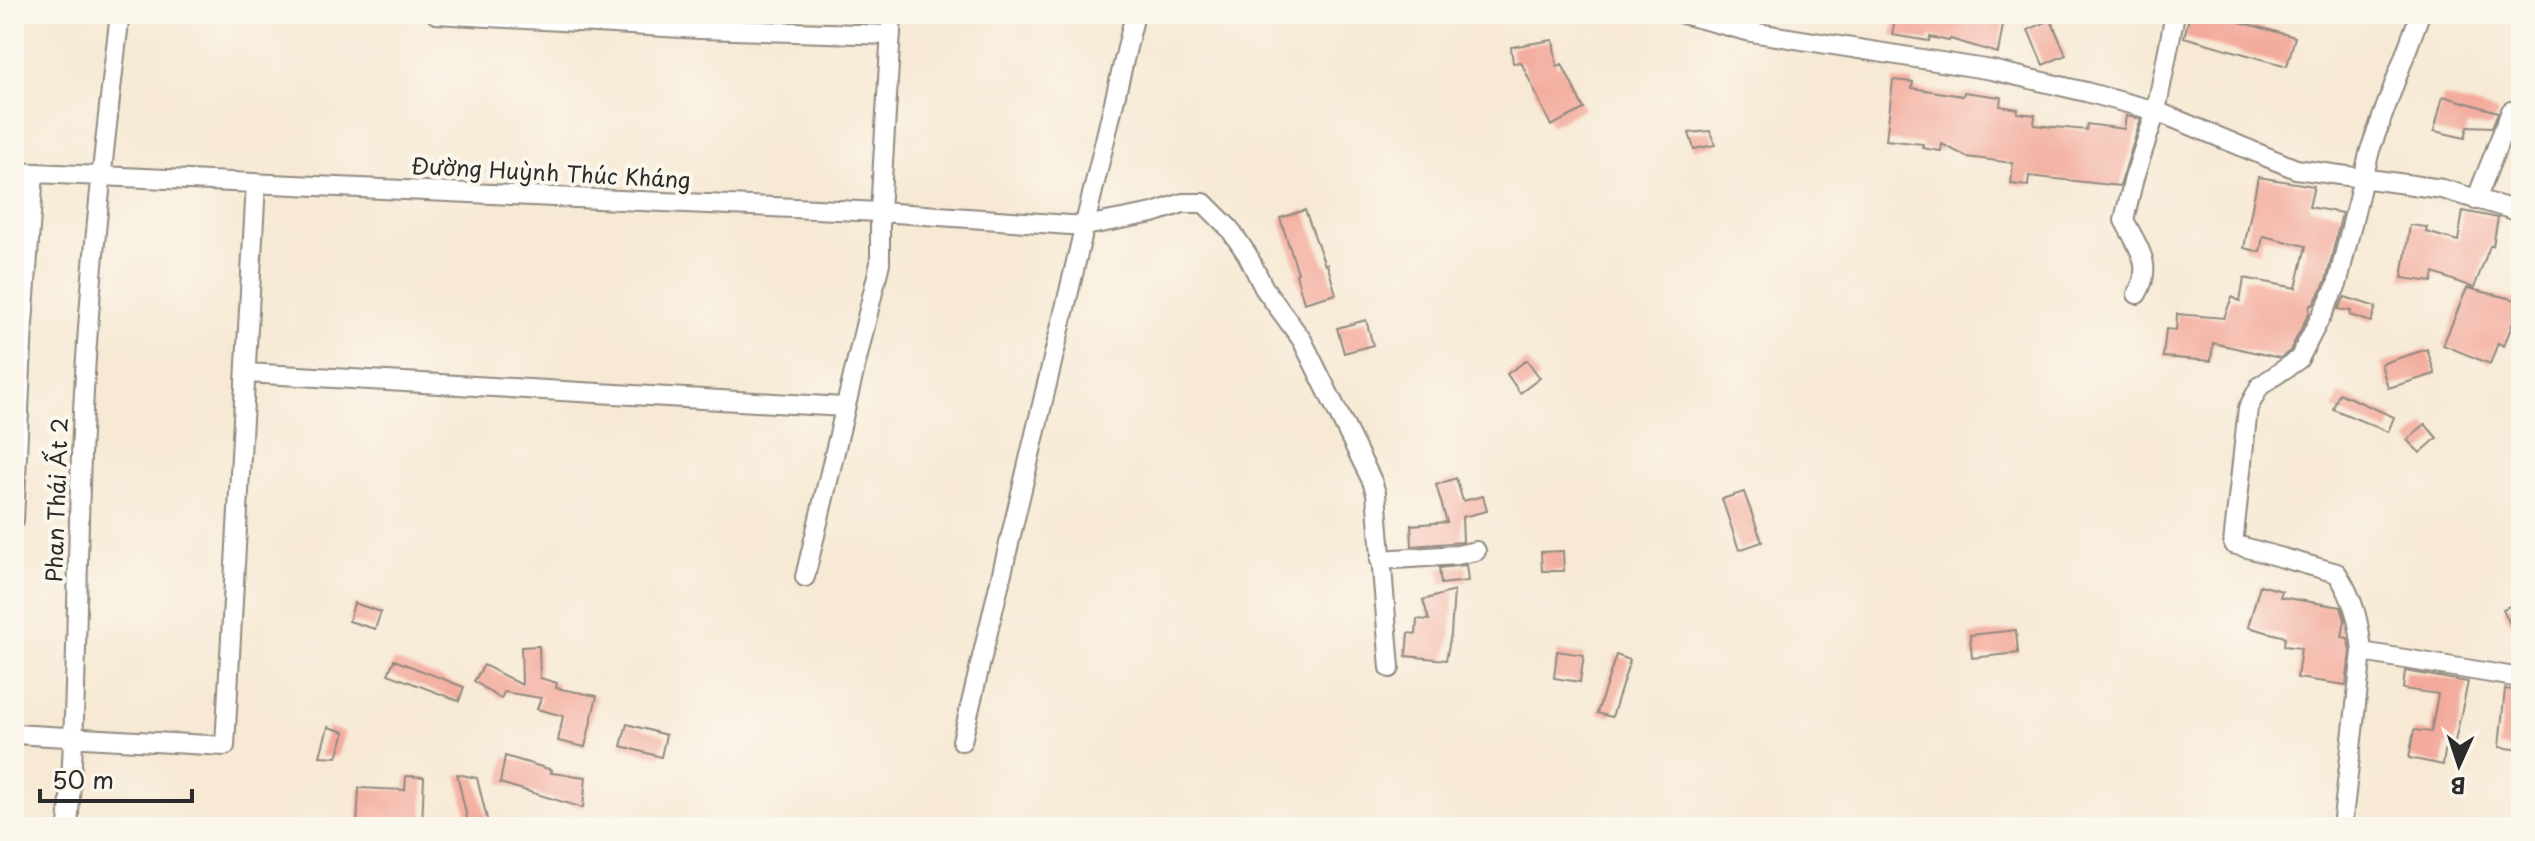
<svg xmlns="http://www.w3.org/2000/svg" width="2535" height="841" viewBox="0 0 2535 841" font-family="'Playpen Sans',sans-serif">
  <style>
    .building { fill: #f3aa9c }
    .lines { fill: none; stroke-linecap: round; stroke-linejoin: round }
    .minor-casing { stroke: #918a80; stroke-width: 22 }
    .minor { stroke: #fff; stroke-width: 18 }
    .labels { text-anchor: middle; stroke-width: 8; stroke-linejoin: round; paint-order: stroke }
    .street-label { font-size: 22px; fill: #2b2b2b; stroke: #fbf7ec }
  </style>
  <rect width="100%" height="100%" fill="#fbf7ec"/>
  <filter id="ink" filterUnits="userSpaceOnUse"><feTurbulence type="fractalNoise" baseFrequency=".0125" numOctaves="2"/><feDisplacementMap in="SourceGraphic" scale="16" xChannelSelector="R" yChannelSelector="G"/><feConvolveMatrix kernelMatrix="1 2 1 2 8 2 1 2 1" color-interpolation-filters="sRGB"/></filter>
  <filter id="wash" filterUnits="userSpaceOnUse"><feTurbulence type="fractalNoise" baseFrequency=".006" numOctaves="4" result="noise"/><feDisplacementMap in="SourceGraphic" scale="32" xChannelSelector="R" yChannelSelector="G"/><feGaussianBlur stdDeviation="1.8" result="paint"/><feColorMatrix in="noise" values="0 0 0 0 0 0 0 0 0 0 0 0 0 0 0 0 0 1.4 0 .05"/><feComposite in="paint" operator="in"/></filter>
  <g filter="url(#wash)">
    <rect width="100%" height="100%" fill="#f7e9d4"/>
    <g id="blocks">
      <path class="building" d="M 1896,14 L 2005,14 L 1998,53 L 1950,39 L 1949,41 L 1930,37 L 1929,41 L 1892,35 Z
        M 2190,14 L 2211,14 L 2295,37 L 2287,66 L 2184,37 Z
        M 2051,20 L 2066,55 L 2043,65 L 2028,30 Z
        M 1553,40 L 1557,67 L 1562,64 L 1584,109 L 1551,126 L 1521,62 L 1513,63 L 1511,47 Z
        M 1893,80 L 1913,82 L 1912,88 L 1963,96 L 1964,92 L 2001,97 L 2000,106 L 2018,109 L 2017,113 L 2035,115 L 2034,125 L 2086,130 L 2087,124 L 2124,129 L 2126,116 L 2141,119 L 2120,186 L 2029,176 L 2028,186 L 2011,184 L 2013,163 L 1967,157 L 1942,144 L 1941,151 L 1922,148 L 1923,144 L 1886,140 Z
        M 2443,96 L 2498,112 L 2492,127 L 2468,126 L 2465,138 L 2434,131 Z
        M 1710,131 L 1715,145 L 1694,149 L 1689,133 Z
        M 2258,177 L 2314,186 L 2309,207 L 2342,213 L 2326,281 L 2313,305 L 2310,305 L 2309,313 L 2290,351 L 2280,358 L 2213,343 L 2211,361 L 2163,357 L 2166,329 L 2176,330 L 2177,314 L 2224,318 L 2232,297 L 2240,301 L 2244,278 L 2296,288 L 2306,246 L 2263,236 L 2260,252 L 2244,248 Z
        M 1305,210 L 1325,265 L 1327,264 L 1336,294 L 1304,303 L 1296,274 L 1298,273 L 1280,218 Z
        M 2463,211 L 2498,218 L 2493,246 L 2490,246 L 2474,288 L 2434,273 L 2432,282 L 2402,278 L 2410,225 L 2427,227 L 2426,232 L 2458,241 Z
        M 2467,288 L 2521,301 L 2504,346 L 2498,343 L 2490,364 L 2443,345 Z
        M 2345,297 L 2376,307 L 2371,322 L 2350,315 L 2351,311 L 2338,309 Z
        M 1366,320 L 1373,345 L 1344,353 L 1337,328 Z
        M 2427,349 L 2435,374 L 2388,388 L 2381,364 Z
        M 1527,360 L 1540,378 L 1520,393 L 1507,374 Z
        M 2339,393 L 2394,417 L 2388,432 L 2333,409 Z
        M 2425,424 L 2437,438 L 2420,453 L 2407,440 Z
        M 1456,478 L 1463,501 L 1483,496 L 1487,511 L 1462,517 L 1463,542 L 1412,546 L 1411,525 L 1447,522 L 1436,485 Z
        M 1744,492 L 1762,542 L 1739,550 L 1722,499 Z
        M 1563,551 L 1564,571 L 1542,571 L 1541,552 Z
        M 1466,565 L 1468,581 L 1441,584 L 1439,568 Z
        M 2260,585 L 2282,591 L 2280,597 L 2341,607 L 2345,620 L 2342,637 L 2348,638 L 2350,652 L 2346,685 L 2297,678 L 2301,648 L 2284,646 L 2285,637 L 2248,627 Z
        M 1454,591 L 1451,634 L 1446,660 L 1406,656 L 1408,633 L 1416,634 L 1417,619 L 1429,620 L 1423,600 Z
        M 2521,601 L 2521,647 L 2503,609 Z
        M 354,603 L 381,612 L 375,629 L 349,621 Z
        M 2016,630 L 2018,653 L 1972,658 L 1970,635 Z
        M 539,646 L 540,678 L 557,683 L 556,688 L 597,696 L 585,747 L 558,741 L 563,716 L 537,709 L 541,698 L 504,692 L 501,699 L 474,681 L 484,665 L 522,685 L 521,647 Z
        M 1557,651 L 1584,655 L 1580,682 L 1554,678 Z
        M 1616,655 L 1630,660 L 1612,717 L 1597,713 Z
        M 394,660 L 464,687 L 459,701 L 388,674 Z
        M 2405,671 L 2468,682 L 2454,746 L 2446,745 L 2443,765 L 2409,758 L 2414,730 L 2431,732 L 2438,694 L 2403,689 Z
        M 2505,689 L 2521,691 L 2521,750 L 2499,747 Z
        M 627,724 L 666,735 L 661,757 L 621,746 Z
        M 328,727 L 345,732 L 337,757 L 320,756 Z
        M 505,756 L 552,770 L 551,773 L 586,777 L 583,808 L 500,783 Z
        M 457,774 L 477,778 L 489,827 L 469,827 Z
        M 406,776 L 424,777 L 422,827 L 357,827 L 359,788 L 405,790 Z"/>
    </g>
  </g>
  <g filter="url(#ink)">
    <use href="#blocks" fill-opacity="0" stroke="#918a80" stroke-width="2"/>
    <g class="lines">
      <defs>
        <path id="minor" d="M 436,14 L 700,29 L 891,35
          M 1683,14 L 1751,32 L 1992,70 L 2086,92 L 2156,111 L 2296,169 L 2442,189 L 2521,212
          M 14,172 L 880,212 L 1085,226 L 1153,213 L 1183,203 L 1204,203 L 1229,228 L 1247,254 L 1264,288 L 1302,340 L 1372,481 L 1376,493 L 1390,668
          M 2476,200 L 2511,111
          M 2137,294 C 2154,265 2138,247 2124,220 L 2134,178 L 2156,111 L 2175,14
          M 246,373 L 844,407
          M 14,520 L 23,324 L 34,173
          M 1380,560 L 1457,555 L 1476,551
          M 805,577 L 880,263 L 880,212 L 892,14
          M 2362,652 L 2521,678
          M 14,734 L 225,746 L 256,183
          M 962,741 L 1135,14
          M 68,827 C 78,695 76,564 82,432 C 88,292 103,153 120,14
          M 2342,827 L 2362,652 C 2359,620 2354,600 2337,573 L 2233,544 L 2248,408 L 2260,386 L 2299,359 L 2337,285 L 2370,150 L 2420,14"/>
      </defs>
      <use href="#minor" class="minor-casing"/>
      <use href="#minor" class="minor"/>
    </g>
  </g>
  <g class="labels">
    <g class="street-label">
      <text transform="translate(551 173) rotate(3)" y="8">Đường Huỳnh Thúc Kháng</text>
      <text transform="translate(57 500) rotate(-88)" y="8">Phan Thái Ất 2</text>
    </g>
  </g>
  <rect width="2535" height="841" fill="none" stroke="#fbf7ec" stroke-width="48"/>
  <g transform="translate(2459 765) rotate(183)" stroke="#fbf7ec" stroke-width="6" paint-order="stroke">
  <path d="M0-6L14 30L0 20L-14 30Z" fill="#2b2b2b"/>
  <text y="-12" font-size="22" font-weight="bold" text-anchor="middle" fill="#2b2b2b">B</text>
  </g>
  <path d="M40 789v12h152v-12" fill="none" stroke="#2b2b2b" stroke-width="4"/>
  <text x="52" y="789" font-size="24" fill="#2b2b2b" stroke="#fbf7ec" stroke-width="6" paint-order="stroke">50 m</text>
</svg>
